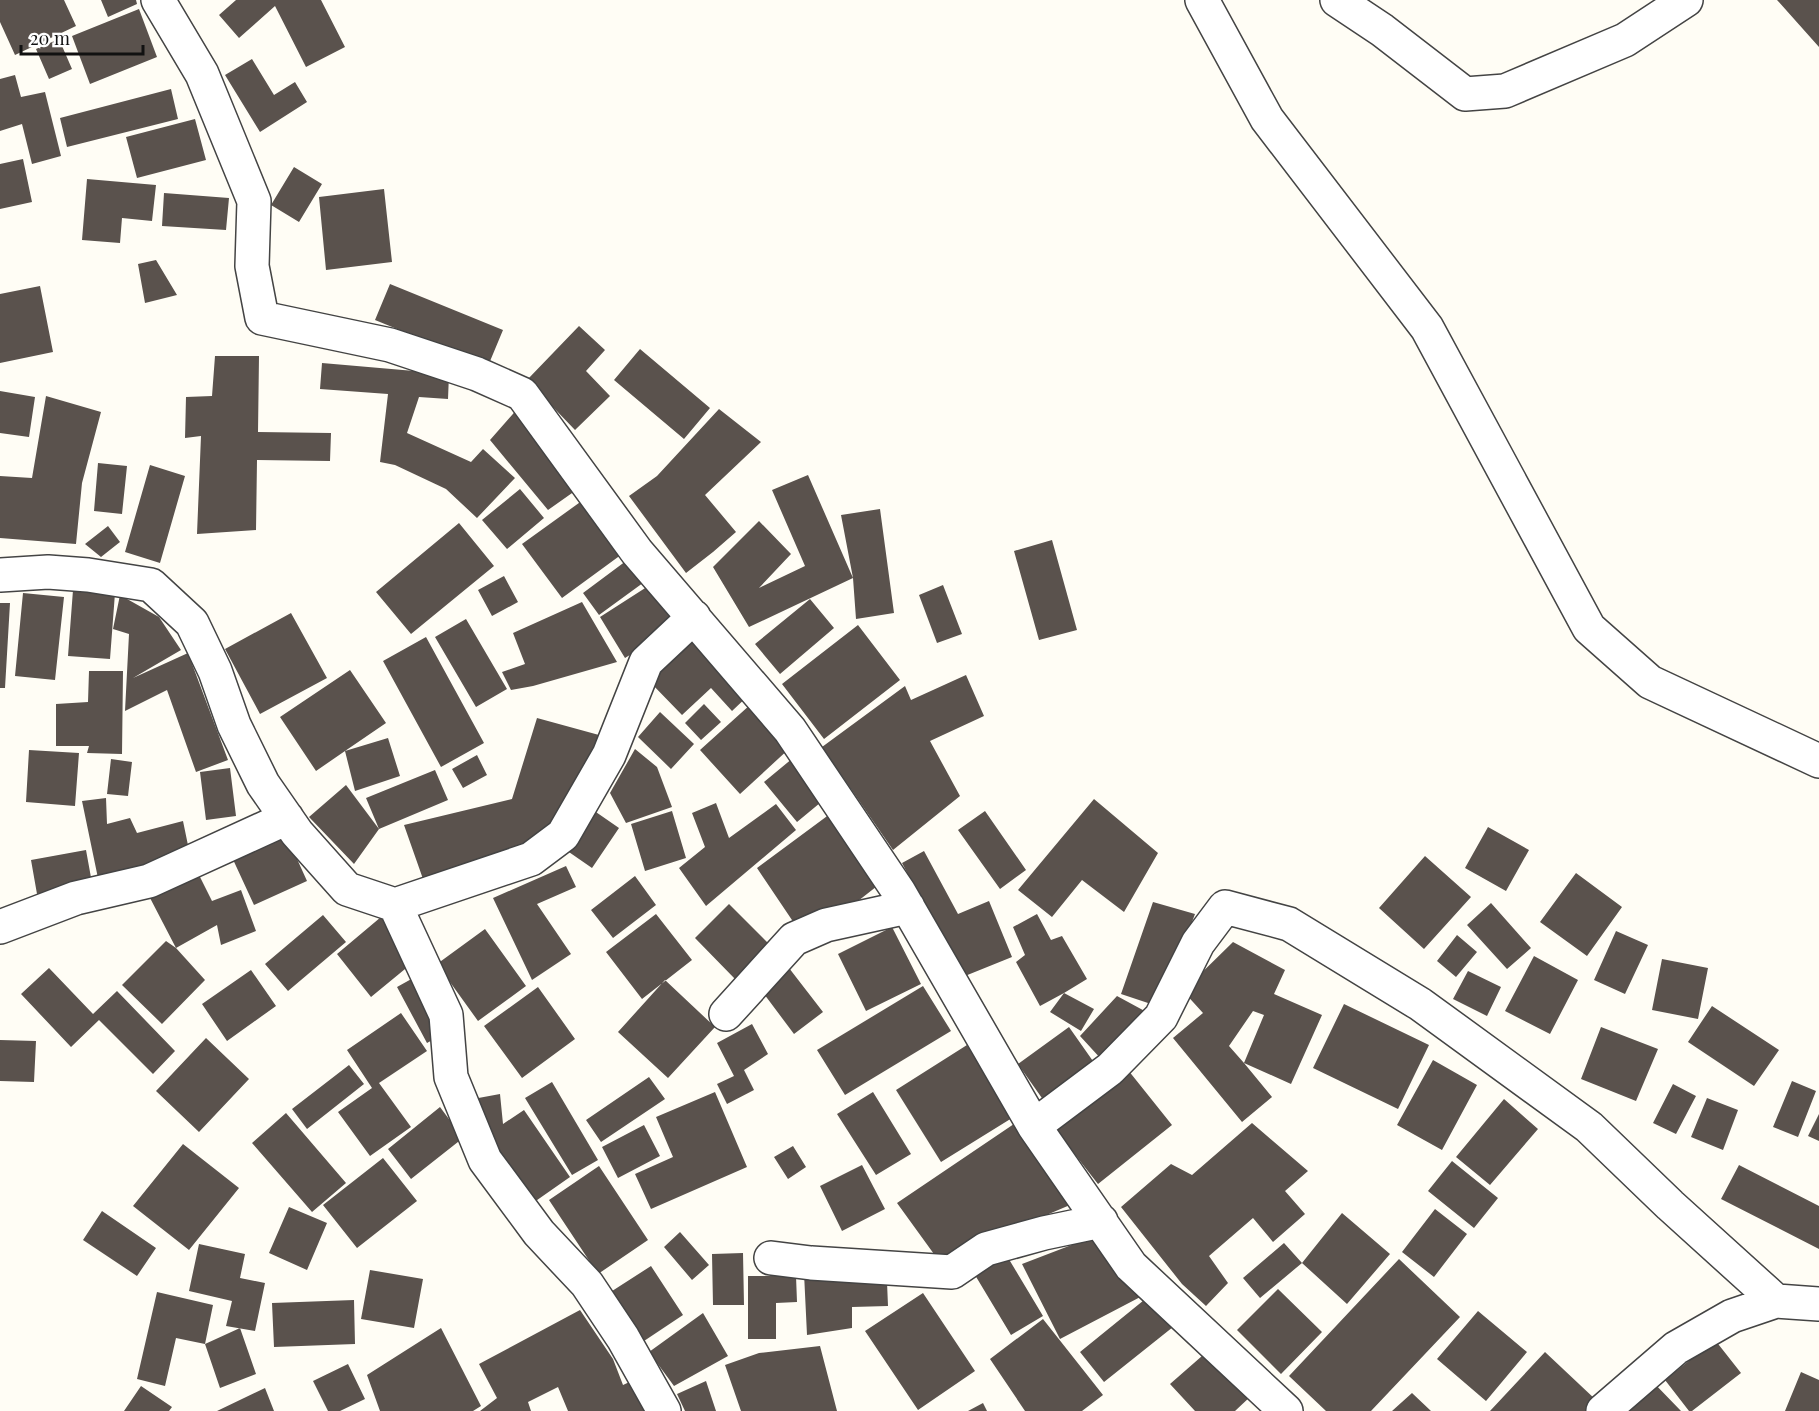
<svg xmlns="http://www.w3.org/2000/svg" width="1819" height="1411" viewBox="0 0 1819 1411" font-family="'Playfair Display',serif">
  <style>
    .building { fill: #5a524d; fill-rule: evenodd }
    .lines { fill: none; stroke-linecap: round; stroke-linejoin: round }
    .street-casing { stroke: #444; stroke-width: 36 }
    .street { stroke: #fff; stroke-width: 33 }
  </style>
  <rect width="100%" height="100%" fill="#fffdf5"/>
  <path class="building" d="M 0,0 L 64,0 L 76,26 L 15,55 L 0,22 Z
    M 101,0 L 136,0 L 137,4 L 108,17 Z
    M 236,0 L 321,0 L 345,47 L 306,67 L 275,6 L 239,38 L 219,15 Z
    M 1777,0 L 1819,0 L 1819,47 Z
    M 139,9 L 157,57 L 90,84 L 72,36 Z
    M 59,39 L 72,69 L 49,79 L 36,49 Z
    M 252,59 L 274,95 L 295,82 L 307,102 L 260,132 L 225,75 Z
    M 15,75 L 21,97 L 45,92 L 61,156 L 32,164 L 22,124 L 0,131 L 0,79 Z
    M 171,89 L 178,119 L 67,147 L 60,118 Z
    M 195,119 L 206,160 L 137,178 L 126,137 Z
    M 23,159 L 32,202 L 0,209 L 0,164 Z
    M 294,167 L 322,184 L 299,222 L 271,205 Z
    M 87,179 L 156,185 L 152,221 L 122,218 L 120,243 L 82,240 Z
    M 384,189 L 392,262 L 326,270 L 319,197 Z
    M 164,193 L 229,198 L 226,230 L 162,226 Z
    M 156,260 L 177,295 L 145,303 L 138,264 Z
    M 390,284 L 503,330 L 488,366 L 375,320 Z
    M 40,286 L 53,352 L 0,363 L 0,294 Z
    M 579,326 L 605,350 L 586,371 L 610,396 L 575,430 L 527,380 Z
    M 640,349 L 710,408 L 684,439 L 614,380 Z
    M 215,356 L 259,356 L 258,432 L 331,433 L 330,461 L 257,460 L 256,530 L 197,534 L 201,436 L 185,438 L 186,397 L 212,396 Z
    M 322,363 L 449,374 L 448,399 L 419,397 L 407,433 L 471,462 L 483,449 L 515,478 L 477,518 L 446,489 L 395,465 L 380,462 L 388,394 L 320,389 Z
    M 0,391 L 35,397 L 29,437 L 0,433 Z
    M 46,396 L 101,412 L 82,483 L 76,544 L 0,538 L 0,476 L 32,478 Z
    M 520,406 L 582,486 L 548,510 L 490,440 Z
    M 719,409 L 761,442 L 705,495 L 736,532 L 713,552 L 686,573 L 629,496 L 657,476 Z
    M 98,463 L 127,466 L 122,514 L 94,511 Z
    M 150,465 L 185,476 L 160,563 L 125,552 Z
    M 808,475 L 853,578 L 841,515 L 880,509 L 894,613 L 856,619 L 853,578 L 749,627 L 713,567 L 759,521 L 791,554 L 759,588 L 805,566 L 772,490 Z
    M 520,489 L 544,518 L 507,549 L 482,520 Z
    M 590,495 L 629,549 L 562,598 L 522,544 Z
    M 459,523 L 494,566 L 411,634 L 376,592 Z
    M 108,526 L 120,542 L 101,557 L 85,544 Z
    M 1052,540 L 1077,630 L 1039,640 L 1014,551 Z
    M 630,558 L 647,580 L 599,615 L 583,593 Z
    M 504,576 L 518,602 L 492,616 L 478,590 Z
    M 653,583 L 678,625 L 625,658 L 600,617 Z
    M 943,585 L 962,634 L 937,643 L 919,595 Z
    M 73,590 L 115,593 L 110,659 L 68,656 Z
    M 23,593 L 64,597 L 55,680 L 15,676 Z
    M 120,595 L 159,617 L 181,650 L 133,678 L 188,653 L 228,760 L 196,772 L 167,690 L 125,711 L 129,634 L 113,629 Z
    M 810,599 L 834,628 L 780,674 L 755,644 Z
    M 582,602 L 617,662 L 533,686 L 511,690 L 502,672 L 525,664 L 513,633 Z
    M 0,603 L 10,603 L 5,688 L 0,688 Z
    M 291,613 L 327,678 L 260,714 L 225,649 Z
    M 466,619 L 507,689 L 476,707 L 435,637 Z
    M 858,625 L 900,680 L 824,739 L 782,684 Z
    M 697,635 L 751,693 L 732,711 L 711,688 L 682,715 L 649,681 Z
    M 426,637 L 484,743 L 441,767 L 383,661 Z
    M 350,670 L 386,723 L 345,751 L 388,738 L 400,776 L 355,791 L 345,751 L 316,771 L 280,717 Z
    M 89,671 L 123,671 L 122,754 L 87,753 L 89,746 L 56,746 L 56,704 L 88,702 Z
    M 966,675 L 984,716 L 930,741 L 960,796 L 893,850 L 822,747 L 905,686 L 911,700 Z
    M 704,704 L 721,722 L 701,740 L 685,723 Z
    M 751,704 L 791,747 L 740,794 L 700,750 Z
    M 660,712 L 694,744 L 671,769 L 638,737 Z
    M 537,718 L 599,735 L 557,824 L 527,852 L 423,879 L 404,825 L 512,799 Z
    M 635,749 L 657,767 L 672,807 L 626,823 L 610,793 Z
    M 29,750 L 79,753 L 75,806 L 26,802 Z
    M 477,755 L 487,775 L 463,788 L 452,769 Z
    M 793,758 L 826,798 L 797,822 L 764,782 Z
    M 111,759 L 132,762 L 128,796 L 107,794 Z
    M 230,768 L 236,816 L 206,820 L 200,772 Z
    M 435,770 L 448,800 L 379,829 L 366,798 Z
    M 346,785 L 379,829 L 354,864 L 309,817 Z
    M 106,798 L 107,824 L 130,818 L 137,833 L 183,821 L 190,855 L 99,883 L 82,801 Z
    M 1094,799 L 1158,853 L 1124,912 L 1082,880 L 1052,917 L 1018,890 Z
    M 716,803 L 729,838 L 776,804 L 796,830 L 706,906 L 679,868 L 705,847 L 692,813 Z
    M 593,810 L 619,828 L 592,868 L 566,850 Z
    M 672,811 L 686,858 L 645,871 L 631,824 Z
    M 834,811 L 881,883 L 858,901 L 796,926 L 757,868 Z
    M 985,811 L 1026,870 L 1000,889 L 958,830 Z
    M 1488,827 L 1529,850 L 1506,891 L 1465,868 Z
    M 283,828 L 307,881 L 254,905 L 230,853 Z
    M 86,850 L 92,883 L 37,894 L 31,860 Z
    M 924,851 L 958,914 L 989,901 L 1012,957 L 960,978 L 935,926 L 902,863 Z
    M 1425,856 L 1471,897 L 1424,949 L 1379,908 Z
    M 566,866 L 576,887 L 537,904 L 571,954 L 532,980 L 493,898 Z
    M 197,871 L 212,901 L 241,890 L 256,931 L 221,945 L 217,925 L 176,948 L 205,980 L 162,1024 L 122,985 L 166,941 L 176,948 L 149,896 Z
    M 1576,873 L 1622,907 L 1587,956 L 1540,922 Z
    M 635,876 L 656,905 L 613,938 L 591,910 Z
    M 1153,902 L 1195,914 L 1160,1007 L 1121,994 Z
    M 1491,903 L 1531,948 L 1507,969 L 1467,925 Z
    M 729,904 L 769,944 L 735,979 L 695,938 Z
    M 656,914 L 692,960 L 642,999 L 606,952 Z
    M 1037,914 L 1051,940 L 1062,936 L 1087,979 L 1064,993 L 1094,1009 L 1081,1031 L 1050,1012 L 1064,993 L 1040,1006 L 1016,962 L 1025,955 L 1013,927 Z
    M 323,915 L 346,942 L 288,991 L 265,964 Z
    M 381,917 L 416,960 L 371,997 L 337,954 Z
    M 892,927 L 921,984 L 866,1011 L 838,954 Z
    M 485,929 L 526,986 L 478,1021 L 437,964 Z
    M 1616,931 L 1648,945 L 1625,994 L 1594,980 Z
    M 1457,935 L 1477,952 L 1456,977 L 1437,961 Z
    M 1233,942 L 1285,970 L 1274,994 L 1322,1015 L 1291,1084 L 1244,1063 L 1272,1097 L 1242,1122 L 1173,1038 L 1203,1013 L 1183,991 ZM 1253,1011 L 1264,1015 L 1244,1063 L 1229,1046 Z
    M 1534,956 L 1578,980 L 1550,1034 L 1505,1011 Z
    M 1662,959 L 1708,968 L 1698,1019 L 1652,1010 Z
    M 49,968 L 93,1014 L 117,991 L 175,1051 L 153,1074 L 99,1020 L 71,1047 L 21,994 Z
    M 789,968 L 823,1012 L 794,1034 L 761,990 Z
    M 251,970 L 276,1006 L 227,1041 L 202,1004 Z
    M 1468,971 L 1501,987 L 1487,1016 L 1453,999 Z
    M 415,977 L 445,1033 L 427,1043 L 397,987 Z
    M 665,980 L 715,1027 L 668,1078 L 618,1032 Z
    M 923,986 L 951,1031 L 845,1095 L 817,1050 Z
    M 538,987 L 575,1039 L 522,1078 L 484,1026 Z
    M 1117,996 L 1152,1015 L 1102,1060 L 1080,1036 Z
    M 1344,1004 L 1429,1045 L 1398,1109 L 1313,1068 Z
    M 1712,1006 L 1779,1050 L 1754,1086 L 1688,1042 Z
    M 401,1013 L 427,1051 L 379,1083 L 411,1127 L 370,1156 L 338,1112 L 372,1088 L 347,1050 Z
    M 752,1024 L 768,1054 L 744,1070 L 754,1090 L 727,1104 L 717,1084 L 734,1076 L 717,1043 Z
    M 1069,1027 L 1095,1064 L 1044,1101 L 1018,1064 Z
    M 1601,1027 L 1658,1049 L 1636,1101 L 1581,1079 Z
    M 206,1038 L 249,1079 L 199,1132 L 156,1091 Z
    M 0,1040 L 36,1041 L 34,1082 L 0,1081 Z
    M 967,1045 L 1012,1118 L 941,1162 L 896,1090 Z
    M 1433,1060 L 1477,1085 L 1442,1150 L 1397,1125 Z
    M 349,1065 L 364,1084 L 307,1129 L 292,1109 Z
    M 1128,1070 L 1172,1125 L 1098,1184 L 1055,1129 Z
    M 649,1077 L 665,1099 L 601,1142 L 586,1120 Z
    M 1792,1081 L 1816,1091 L 1798,1137 L 1773,1127 Z
    M 552,1082 L 598,1160 L 572,1175 L 525,1098 Z
    M 1673,1084 L 1696,1096 L 1676,1134 L 1653,1123 Z
    M 715,1092 L 747,1167 L 651,1209 L 635,1174 L 673,1157 L 656,1117 Z
    M 873,1092 L 911,1154 L 876,1175 L 837,1114 Z
    M 500,1094 L 503,1124 L 524,1110 L 570,1177 L 530,1205 L 484,1138 L 473,1099 Z
    M 1707,1098 L 1738,1110 L 1723,1150 L 1691,1137 Z
    M 1504,1099 L 1538,1129 L 1490,1185 L 1456,1157 Z
    M 440,1107 L 463,1138 L 411,1179 L 388,1149 Z
    M 286,1113 L 346,1183 L 312,1212 L 252,1143 Z
    M 1819,1114 L 1819,1141 L 1808,1136 Z
    M 1020,1120 L 1077,1202 L 939,1261 L 897,1203 Z
    M 1252,1123 L 1308,1171 L 1285,1191 L 1305,1214 L 1273,1242 L 1253,1218 L 1209,1256 L 1228,1283 L 1206,1306 L 1182,1284 L 1121,1207 L 1171,1164 L 1192,1175 Z
    M 644,1125 L 660,1156 L 618,1178 L 602,1147 Z
    M 183,1144 L 239,1188 L 189,1250 L 133,1206 Z
    M 793,1146 L 806,1167 L 788,1179 L 774,1157 Z
    M 383,1158 L 417,1201 L 357,1248 L 323,1205 Z
    M 1452,1161 L 1498,1198 L 1474,1228 L 1428,1191 Z
    M 862,1165 L 885,1209 L 842,1231 L 820,1186 Z
    M 1739,1165 L 1819,1206 L 1819,1249 L 1721,1199 Z
    M 599,1166 L 648,1240 L 598,1274 L 549,1200 Z
    M 289,1207 L 327,1223 L 307,1270 L 269,1253 Z
    M 1435,1209 L 1467,1234 L 1434,1277 L 1402,1252 Z
    M 102,1211 L 156,1248 L 137,1276 L 83,1240 Z
    M 1342,1213 L 1390,1254 L 1347,1304 L 1302,1263 L 1260,1298 L 1243,1278 L 1284,1243 L 1302,1263 Z
    M 680,1232 L 709,1265 L 692,1280 L 664,1247 Z
    M 1095,1236 L 1146,1294 L 1060,1339 L 1022,1264 Z
    M 199,1244 L 245,1254 L 240,1278 L 265,1283 L 255,1331 L 226,1326 L 232,1301 L 189,1291 Z
    M 743,1253 L 744,1305 L 713,1305 L 712,1254 Z
    M 1007,1256 L 1043,1316 L 1011,1335 L 975,1275 Z
    M 1399,1259 L 1460,1317 L 1371,1411 L 1326,1411 L 1289,1376 Z
    M 651,1266 L 683,1315 L 641,1343 L 609,1293 Z
    M 370,1270 L 423,1279 L 414,1328 L 361,1319 Z
    M 804,1273 L 887,1282 L 888,1306 L 852,1307 L 852,1328 L 807,1335 Z
    M 748,1276 L 796,1276 L 797,1302 L 776,1303 L 776,1339 L 748,1339 Z
    M 1278,1289 L 1322,1332 L 1281,1374 L 1237,1330 Z
    M 157,1292 L 213,1305 L 205,1344 L 176,1338 L 165,1386 L 137,1379 Z
    M 923,1293 L 975,1371 L 918,1410 L 865,1331 Z
    M 1149,1296 L 1173,1327 L 1104,1382 L 1080,1352 Z
    M 354,1300 L 355,1344 L 274,1347 L 272,1303 Z
    M 580,1310 L 613,1359 L 623,1385 L 638,1378 L 657,1411 L 568,1411 L 558,1387 L 528,1402 L 531,1411 L 480,1411 L 497,1398 L 479,1364 Z
    M 1478,1311 L 1527,1352 L 1486,1401 L 1437,1359 Z
    M 703,1313 L 728,1356 L 674,1386 L 649,1352 Z
    M 1043,1319 L 1103,1395 L 1082,1411 L 1025,1411 L 990,1359 Z
    M 240,1328 L 256,1374 L 220,1388 L 205,1344 Z
    M 441,1328 L 481,1406 L 473,1411 L 380,1411 L 367,1375 Z
    M 1715,1340 L 1741,1373 L 1692,1411 L 1689,1411 L 1665,1380 Z
    M 820,1346 L 837,1411 L 741,1411 L 725,1365 L 759,1353 Z
    M 1210,1349 L 1251,1396 L 1235,1411 L 1195,1411 L 1170,1384 Z
    M 1545,1352 L 1596,1400 L 1586,1411 L 1490,1411 Z
    M 348,1364 L 365,1399 L 340,1411 L 328,1411 L 313,1381 Z
    M 1801,1372 L 1819,1380 L 1819,1411 L 1785,1411 Z
    M 1651,1380 L 1681,1411 L 1620,1411 Z
    M 706,1381 L 716,1411 L 685,1411 L 677,1394 Z
    M 141,1386 L 172,1407 L 169,1411 L 124,1411 Z
    M 265,1388 L 274,1411 L 217,1411 Z
    M 1412,1393 L 1431,1411 L 1392,1411 Z
    M 983,1403 L 987,1411 L 968,1411 Z"/>
  <g class="lines">
    <defs>
      <path id="street" d="M 158,0 L 202,74 L 254,201 L 252,266 L 262,318 L 390,345 L 477,374 L 522,394 L 637,552 L 790,730 L 899,892 L 1034,1126 L 1131,1266 L 1286,1411
        M 1202,0 L 1267,119 L 1427,328 L 1589,628 L 1650,682 L 1819,761
        M 1337,0 L 1382,30 L 1465,94 L 1505,91 L 1625,40 L 1686,0
        M 0,575 L 48,572 L 88,575 L 151,585 L 192,623 L 215,671 L 234,725 L 263,784 L 297,833 L 347,889 L 395,905 L 446,1015 L 451,1077 L 485,1160 L 539,1233 L 587,1284 L 623,1338 L 664,1411
        M 395,905 L 531,859 L 563,835 L 609,755 L 646,662 L 694,617
        M 0,927 L 76,898 L 149,881 L 287,818
        M 726,1014 L 794,939 L 826,925 L 908,907
        M 1034,1126 L 1110,1069 L 1161,1017 L 1198,943 L 1225,907 L 1289,924 L 1420,1004 L 1589,1127 L 1670,1205 L 1776,1301
        M 771,1258 L 811,1263 L 952,1272 L 986,1249 L 1044,1233 L 1101,1221
        M 1603,1411 L 1676,1348 L 1732,1316 L 1776,1301 L 1819,1304"/>
    </defs>
    <use href="#street" class="street-casing"/>
    <use href="#street" class="street"/>
  </g>
  <path d="M21 45v9h122v-9" fill="none" stroke="#111111" stroke-width="3"/>
  <text x="30" y="45" font-size="18" fill="#111111" stroke="#ffffff" stroke-width="4.5" paint-order="stroke">20 m</text>
</svg>
